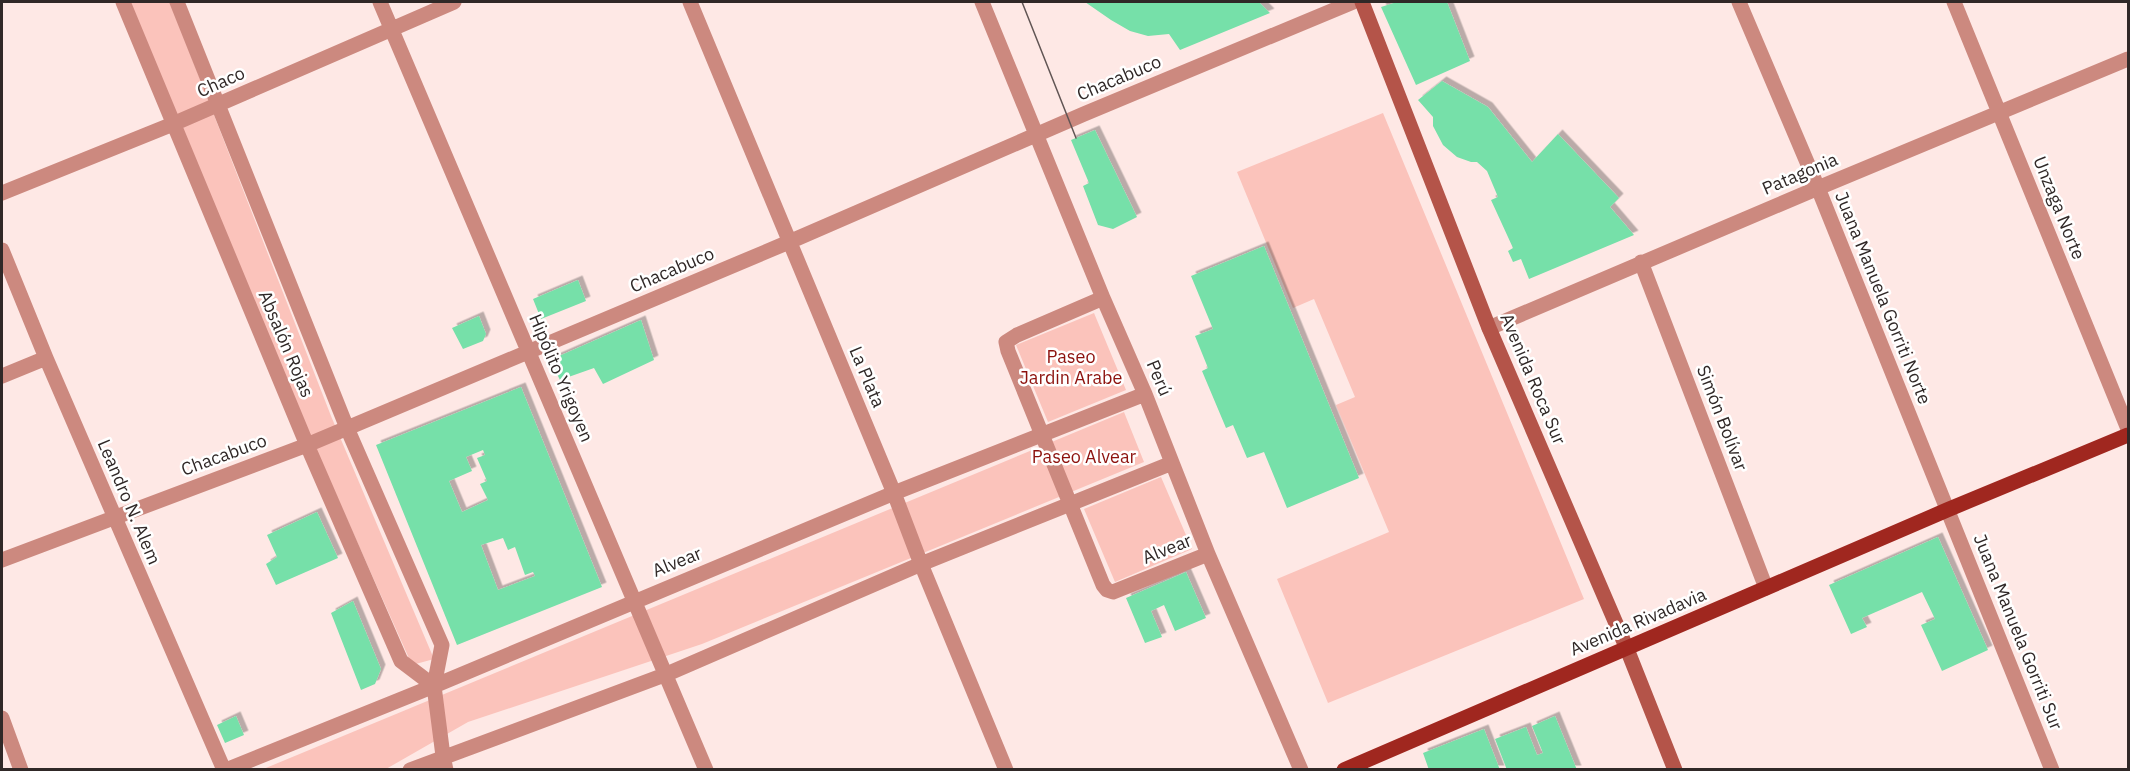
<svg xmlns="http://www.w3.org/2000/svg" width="2130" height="771" viewBox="0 0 2130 771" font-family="'IBM Plex Sans',sans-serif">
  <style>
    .green { fill: #fbc3bb }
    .building { fill: #76e0a9; fill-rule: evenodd; filter: url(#shadow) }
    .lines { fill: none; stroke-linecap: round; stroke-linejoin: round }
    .street { stroke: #cc897f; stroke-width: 15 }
    .secondary { stroke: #b45449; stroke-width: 15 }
    .primary { stroke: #a0271f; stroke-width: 15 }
    .tram { stroke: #615554; stroke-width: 1.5 }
    .labels { text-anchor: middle; stroke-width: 5; stroke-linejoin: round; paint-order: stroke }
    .street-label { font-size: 18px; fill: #302827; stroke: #fff }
    .park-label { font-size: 18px; fill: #8d120e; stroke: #fff }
  </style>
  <defs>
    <filter id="shadow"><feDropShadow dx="4.5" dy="-4.5" stdDeviation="0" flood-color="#0004"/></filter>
  </defs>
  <rect width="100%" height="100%" fill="#fee8e5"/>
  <path class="green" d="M 130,2 L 170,2 L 331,416 L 434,659 L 412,665 L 301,416 Z
    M 1383,113 L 1584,599 L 1328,703 L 1277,579 L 1389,532 L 1336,405 L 1355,397 L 1314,299 L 1293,308 L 1237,172 Z
    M 1094,313 L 1126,390 L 1048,422 L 1016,345 Z
    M 1124,412 L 1144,462 L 702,644 L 468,722 L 386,769 L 261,770 Z
    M 1161,477 L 1192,549 L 1115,582 L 1084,509 Z"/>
  <path class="building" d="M 1085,2 L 1259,2 L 1270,13 L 1180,50 L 1169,34 L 1148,36 L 1130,31 L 1111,20 Z
    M 1397,2 L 1447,2 L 1470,61 L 1416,85 L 1381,7 Z
    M 1442,81 L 1488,107 L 1532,162 L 1558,134 L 1619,198 L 1610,207 L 1634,235 L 1529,279 L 1521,259 L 1513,262 L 1508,251 L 1513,248 L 1491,200 L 1498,197 L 1487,171 L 1477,162 L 1471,162 L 1457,157 L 1443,145 L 1433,126 L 1433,117 L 1418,100 Z
    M 1095,130 L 1137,217 L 1113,229 L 1098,225 L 1083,186 L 1089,183 L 1071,140 Z
    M 1264,246 L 1359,478 L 1287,508 L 1264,452 L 1247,458 L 1233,425 L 1226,428 L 1202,371 L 1208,368 L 1195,336 L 1213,329 L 1191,276 Z
    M 578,280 L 586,301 L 541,319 L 533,299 Z
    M 479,316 L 486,334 L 483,341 L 463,349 L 452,328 Z
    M 641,320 L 654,360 L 603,384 L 594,368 L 560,380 L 550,360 Z
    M 521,387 L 602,587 L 457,645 L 376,445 ZM 483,450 L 485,455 L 477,458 L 487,481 L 480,484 L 488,500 L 462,512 L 449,481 L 472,471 L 466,457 ZM 503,538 L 508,550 L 515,547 L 525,575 L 533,572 L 535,576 L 498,590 L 481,545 Z
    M 317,512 L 338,558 L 276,585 L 266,564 L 277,557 L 267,535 Z
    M 1938,537 L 1988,650 L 1942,671 L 1921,625 L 1935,619 L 1922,592 L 1862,618 L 1867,627 L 1851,634 L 1829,585 Z
    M 1186,572 L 1206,618 L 1175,631 L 1164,605 L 1151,611 L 1162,637 L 1145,643 L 1126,598 Z
    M 353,601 L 381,669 L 375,684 L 361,690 L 331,613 Z
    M 236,716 L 244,735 L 225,743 L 217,725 Z
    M 1555,716 L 1577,770 L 1507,770 L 1495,739 L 1526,727 L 1537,755 L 1543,753 L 1532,726 Z
    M 1484,729 L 1500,770 L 1429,770 L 1423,753 Z"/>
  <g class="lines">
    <path class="street" d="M 123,2 L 307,445 L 401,661 L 434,686
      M 177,2 L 347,428 L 442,645 L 434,686 L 443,756 L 446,770
      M 380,2 L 706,770
      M 690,2 L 894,493 L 921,564 L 1006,770
      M 982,2 L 1103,298 L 1145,394 L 1208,554 L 1301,770
      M 1739,2 L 1818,188 L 2052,770
      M 1954,2 L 2128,429
      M 2,193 L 173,124 L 454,2
      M 2,250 L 46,358 L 224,770
      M 1641,262 L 1766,588
      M 1103,298 L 1017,335 L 1006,342 L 1008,351 L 1103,585 L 1107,590 L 1113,592 L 1208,554
      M 1489,328 L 1818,188 L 2128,59
      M 2,376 L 46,358
      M 2,560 L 307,445 L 789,242 L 1084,114 L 1353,2
      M 2,718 L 21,770
      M 226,770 L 434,686 L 894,493 L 1145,394
      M 410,770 L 667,674 L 921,564 L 1172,463"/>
    <path class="secondary" d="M 1362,2 L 1489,328 L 1627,649 L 1675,770"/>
    <path class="primary" d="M 1344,770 L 1947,510 L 2128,435"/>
    <path class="tram" d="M 1022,2 L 1076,138"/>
  </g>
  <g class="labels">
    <g class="street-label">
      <text transform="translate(1119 78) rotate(-23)" y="6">Chacabuco</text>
      <text transform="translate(221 82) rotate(-24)" y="6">Chaco</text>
      <text transform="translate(1800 174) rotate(-23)" y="6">Patagonia</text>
      <text transform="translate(2059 208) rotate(68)" y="6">Unzaga Norte</text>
      <text transform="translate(672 270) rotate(-23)" y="6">Chacabuco</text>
      <text transform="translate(1883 298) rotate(68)" y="6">Juana Manuela Gorriti Norte</text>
      <text transform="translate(286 344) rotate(67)" y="6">Absalón Rojas</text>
      <text transform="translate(867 377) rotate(67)" y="6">La Plata</text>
      <text transform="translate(561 378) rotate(67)" y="6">Hipólito Yrigoyen</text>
      <text transform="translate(1159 378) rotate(67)" y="6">Perú</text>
      <text transform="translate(1533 379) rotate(67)" y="6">Avenida Roca Sur</text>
      <text transform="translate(1722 418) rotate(69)" y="6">Simón Bolívar</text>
      <text transform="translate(224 455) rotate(-20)" y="6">Chacabuco</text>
      <text transform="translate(129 502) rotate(67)" y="6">Leandro N. Alem</text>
      <text transform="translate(1167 549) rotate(-22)" y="6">Alvear</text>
      <text transform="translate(677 562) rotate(-22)" y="6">Alvear</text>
      <text transform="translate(1638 622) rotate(-23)" y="6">Avenida Rivadavia</text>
      <text transform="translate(2018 632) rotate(68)" y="6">Juana Manuela Gorriti Sur</text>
    </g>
    <g class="park-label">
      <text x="1071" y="363">Paseo<tspan x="1071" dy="21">Jardin Arabe</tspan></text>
      <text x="1084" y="463">Paseo Alvear</text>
    </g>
  </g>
  <rect width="2130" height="771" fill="none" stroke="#302827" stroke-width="6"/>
</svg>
